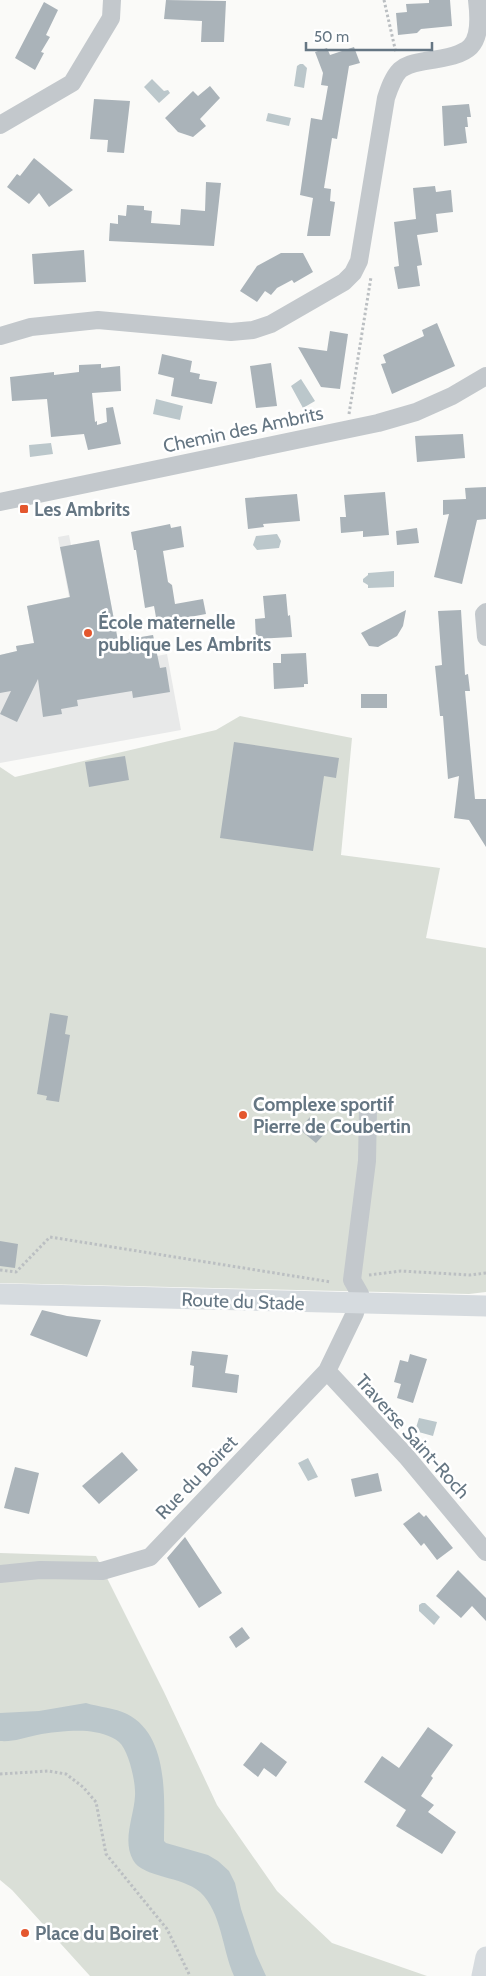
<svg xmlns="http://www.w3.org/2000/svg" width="486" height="1976" viewBox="0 0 486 1976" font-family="Cabin,sans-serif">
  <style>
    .built { fill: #e8e9e9 }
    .green { fill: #dadfd7 }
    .water { fill: #bbc7cb }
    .building { fill: #aab3b9 }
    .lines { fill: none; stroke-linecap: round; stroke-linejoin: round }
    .path { stroke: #bbbfc2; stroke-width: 3; stroke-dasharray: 2.5 2.5; stroke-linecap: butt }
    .minor { stroke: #c3c8cc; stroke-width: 18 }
    .major { stroke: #d6dbdf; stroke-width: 21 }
    .poi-dot { fill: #e4572e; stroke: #fff; stroke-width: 2 }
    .labels { text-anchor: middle; stroke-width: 5; stroke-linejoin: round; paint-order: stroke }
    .street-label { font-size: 19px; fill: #657683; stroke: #fff }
    .poi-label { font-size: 19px; font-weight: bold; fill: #657683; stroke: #fff; text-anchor: start }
  </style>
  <rect width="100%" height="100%" fill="#fafaf8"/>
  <path class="built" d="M 69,535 L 71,545 L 99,540 L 118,641 L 153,635 L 157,656 L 167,654 L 181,730 L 0,763 L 0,655 L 17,651 L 16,646 L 34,643 L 27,606 L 69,597 L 58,537 Z"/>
  <path class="green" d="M 240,716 L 352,738 L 341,855 L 440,868 L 426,938 L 486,948 L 486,1292 L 469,1294 L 0,1283 L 0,767 L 15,777 L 216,730 Z
    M 0,1553 L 96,1556 L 164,1692 L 217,1805 L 277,1891 L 332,1943 L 427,1976 L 90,1976 L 12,1890 L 0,1880 Z"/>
  <path class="water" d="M 300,64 L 303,64 L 307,68 L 304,88 L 294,86 L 297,66 Z
    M 152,79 L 164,91 L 168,90 L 170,93 L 159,103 L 144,87 Z
    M 268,113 L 291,118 L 289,126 L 266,121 Z
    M 301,379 L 315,401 L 303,408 L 291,386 Z
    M 156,399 L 183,406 L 180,420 L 153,414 Z
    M 51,443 L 53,454 L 30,457 L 29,445 Z
    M 277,534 L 281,541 L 279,548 L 257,550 L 253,545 L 256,536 Z
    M 394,571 L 394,587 L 368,588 L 368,585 L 363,582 L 363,579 L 368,575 L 368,573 Z
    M 419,1418 L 437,1422 L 433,1436 L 415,1431 Z
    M 308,1458 L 318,1477 L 308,1481 L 298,1463 Z
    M 422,1603 L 425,1603 L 440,1617 L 434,1625 L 419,1611 L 419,1605 Z
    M 86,1703 C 99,1707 115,1708 127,1714 C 170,1736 164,1801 164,1841 L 166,1843 L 208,1855 L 218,1861 L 229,1871 L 235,1883 L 241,1909 L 256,1954 L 266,1976 L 234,1976 C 222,1949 222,1913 200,1892 C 182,1876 143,1878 133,1860 C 122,1840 134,1816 135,1796 C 136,1783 129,1751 119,1742 C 111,1735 97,1732 87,1731 C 72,1730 52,1732 37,1735 C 24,1738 13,1742 0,1741 L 0,1713 L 39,1711 Z"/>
  <path class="building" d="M 166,0 L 226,1 L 224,42 L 201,42 L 202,21 L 164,19 Z
    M 429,0 L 450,0 L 452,26 L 421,29 L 417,33 L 398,35 L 396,13 L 407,12 L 406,4 L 429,3 Z
    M 44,2 L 58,10 L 46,35 L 50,37 L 41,52 L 44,53 L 35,70 L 15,58 Z
    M 354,47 L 360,63 L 349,66 L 337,139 L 332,138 L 324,188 L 331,189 L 330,201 L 335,202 L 330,236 L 307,236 L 313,198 L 300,195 L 311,118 L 322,120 L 328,86 L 321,85 L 323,73 L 315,52 L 327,48 L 330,55 Z
    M 210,86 L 220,98 L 200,119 L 206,126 L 193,137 L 178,132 L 165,118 L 193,91 L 198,96 Z
    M 94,99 L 130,101 L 124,153 L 107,152 L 108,140 L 90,139 Z
    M 469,104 L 471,117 L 467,117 L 468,127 L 465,127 L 467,143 L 444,146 L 442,106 Z
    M 34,158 L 73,190 L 49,207 L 39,193 L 29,204 L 7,187 L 17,174 L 20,176 Z
    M 206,182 L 221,183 L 214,246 L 109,241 L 110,223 L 118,224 L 118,215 L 126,216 L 127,205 L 144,206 L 144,210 L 152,211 L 151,223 L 180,225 L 181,209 L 205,211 Z
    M 435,186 L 436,192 L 451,190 L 453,212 L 436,214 L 438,232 L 417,235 L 422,265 L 417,266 L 420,286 L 398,289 L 394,267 L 399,266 L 394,222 L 416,219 L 413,188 Z
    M 84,250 L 86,282 L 34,284 L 32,254 Z
    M 281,253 L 303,253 L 313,272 L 294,283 L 292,280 L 277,288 L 271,295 L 265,291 L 257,302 L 240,291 L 257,266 Z
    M 437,323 L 455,366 L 392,394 L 381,364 L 386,363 L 383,355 L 424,336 L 422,330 Z
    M 330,331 L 348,334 L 340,389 L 321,387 L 298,347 L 327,351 Z
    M 162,354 L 192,361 L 190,372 L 200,374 L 199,379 L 217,382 L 212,404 L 171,396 L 174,378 L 158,374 Z
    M 271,363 L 277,406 L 256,408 L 250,366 Z
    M 101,364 L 101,368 L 120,366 L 121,391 L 92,393 L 95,422 L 97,421 L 97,425 L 107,422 L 106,408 L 113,407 L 121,444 L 88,450 L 84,434 L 51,437 L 47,399 L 12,401 L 10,377 L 54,372 L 54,375 L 79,372 L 79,365 Z
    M 463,434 L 465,458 L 417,462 L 415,436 Z
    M 486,487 L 486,519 L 477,520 L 462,584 L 434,577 L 449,514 L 443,515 L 443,500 L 466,499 L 465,488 Z
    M 385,492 L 389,535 L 363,537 L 363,531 L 341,533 L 340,517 L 346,517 L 344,495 Z
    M 297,494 L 300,521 L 263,524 L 264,527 L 248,529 L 245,498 Z
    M 170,524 L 171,528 L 181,526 L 184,547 L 163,551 L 168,582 L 172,585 L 175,604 L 203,599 L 206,614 L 157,623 L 154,606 L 145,608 L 136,550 L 134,550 L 131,532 Z
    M 417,528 L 419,543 L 397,545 L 396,531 Z
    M 99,540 L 118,641 L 153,635 L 160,668 L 166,667 L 170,692 L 133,698 L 132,691 L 77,700 L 78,706 L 61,709 L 62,714 L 43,717 L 38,679 L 17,722 L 0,714 L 11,691 L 0,693 L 0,655 L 17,651 L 16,646 L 34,643 L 27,606 L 70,597 L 60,547 Z
    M 286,594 L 288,616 L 290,615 L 292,637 L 256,639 L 255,619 L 265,618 L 263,596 Z
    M 406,610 L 403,626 L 397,636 L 378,647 L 369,646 L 361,633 Z
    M 461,610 L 465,675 L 468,674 L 470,691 L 465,691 L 475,799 L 486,799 L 486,847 L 469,820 L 454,818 L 459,776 L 448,779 L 443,716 L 440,716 L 435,666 L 442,665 L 438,611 Z
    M 306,653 L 308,684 L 304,684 L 304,687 L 274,689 L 273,663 L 281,663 L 281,654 Z
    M 361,694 L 387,694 L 387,708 L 361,708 Z
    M 234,742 L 339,758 L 336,778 L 324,776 L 313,851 L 220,838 Z
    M 125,756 L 129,780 L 89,787 L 85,762 Z
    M 50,1013 L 68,1016 L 65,1034 L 70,1035 L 59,1102 L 46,1100 L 47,1096 L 37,1094 Z
    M 311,1116 L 328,1130 L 316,1143 L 299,1129 Z
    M 0,1241 L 18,1244 L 15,1268 L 0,1266 Z
    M 42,1310 L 67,1316 L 101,1320 L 87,1357 L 30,1335 Z
    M 192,1351 L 228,1355 L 225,1373 L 239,1375 L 237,1393 L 192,1387 L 194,1366 L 190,1365 Z
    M 410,1354 L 427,1359 L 413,1403 L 397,1398 L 401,1384 L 394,1382 L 400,1360 L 408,1362 Z
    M 122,1452 L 138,1470 L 99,1504 L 82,1486 Z
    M 15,1467 L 39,1473 L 29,1514 L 4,1508 Z
    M 378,1473 L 382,1491 L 355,1497 L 351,1479 Z
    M 419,1512 L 424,1517 L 426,1515 L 453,1548 L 437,1560 L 424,1543 L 421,1546 L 403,1524 Z
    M 185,1537 L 222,1593 L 199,1608 L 167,1558 Z
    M 458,1570 L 486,1598 L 486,1621 L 472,1606 L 461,1618 L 436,1596 Z
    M 242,1627 L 250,1638 L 236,1648 L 229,1637 Z
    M 428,1727 L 453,1745 L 431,1776 L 433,1778 L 421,1796 L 434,1805 L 428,1812 L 456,1832 L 442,1854 L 396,1826 L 406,1810 L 364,1782 L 382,1756 L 399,1768 Z
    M 261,1742 L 287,1762 L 276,1777 L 264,1768 L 258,1777 L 243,1765 Z"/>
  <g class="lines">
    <path class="path" d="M 384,0 L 396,53
      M 349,414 L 371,277
      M 0,1270 L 16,1272 L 50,1237 L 331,1282
      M 369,1275 L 401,1271 L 470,1275 L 486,1273
      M 0,1774 L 48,1771 L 66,1774 L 83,1787 L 96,1802 L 106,1854 L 167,1929 L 190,1976"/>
    <path class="minor" d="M 0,125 L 72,83 L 111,18 L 112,0
      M 0,336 L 31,327 L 98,320 L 231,332 L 253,330 L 271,324 L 344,282 L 353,273 L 359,261 L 386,98 C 389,89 393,77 400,70 C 407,64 416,63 425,61 C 471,54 483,50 477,0
      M 0,502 L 378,423 L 416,412 L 452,396 L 486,376
      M 486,612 L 484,614 L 486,637
      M 327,1371 L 406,1456 L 486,1552
      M 0,1574 L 40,1570 L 102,1571 L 150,1557 L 327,1371 L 355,1313 L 360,1294 L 352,1280 L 367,1161 L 368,1108"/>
    <path class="major" d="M 0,1294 L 486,1306
      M 482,1976 L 486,1957"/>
  </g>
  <g class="poi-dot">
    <rect x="19" y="504" width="10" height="10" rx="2.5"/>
    <circle cx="88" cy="633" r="5"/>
    <circle cx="243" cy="1115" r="5"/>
    <circle cx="25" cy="1933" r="5"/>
  </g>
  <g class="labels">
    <g class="street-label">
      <text transform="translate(243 429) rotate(-12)" y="7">Chemin des Ambrits</text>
      <text transform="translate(243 1301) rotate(2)" y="7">Route du Stade</text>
      <text transform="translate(413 1436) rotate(48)" y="7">Traverse Saint-Roch</text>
      <text transform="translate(196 1477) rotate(-46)" y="7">Rue du Boiret</text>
    </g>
    <g class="poi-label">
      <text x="34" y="516">Les Ambrits</text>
      <text x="98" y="629">École maternelle<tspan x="98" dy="22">publique Les Ambrits</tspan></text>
      <text x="253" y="1111">Complexe sportif<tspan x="253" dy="22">Pierre de Coubertin</tspan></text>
      <text x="35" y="1940">Place du Boiret</text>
    </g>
  </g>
  <path d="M306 42v8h126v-8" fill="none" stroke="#657683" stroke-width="2.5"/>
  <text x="314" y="42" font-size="15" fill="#657683" stroke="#ffffff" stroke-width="4" paint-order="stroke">50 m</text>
</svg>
